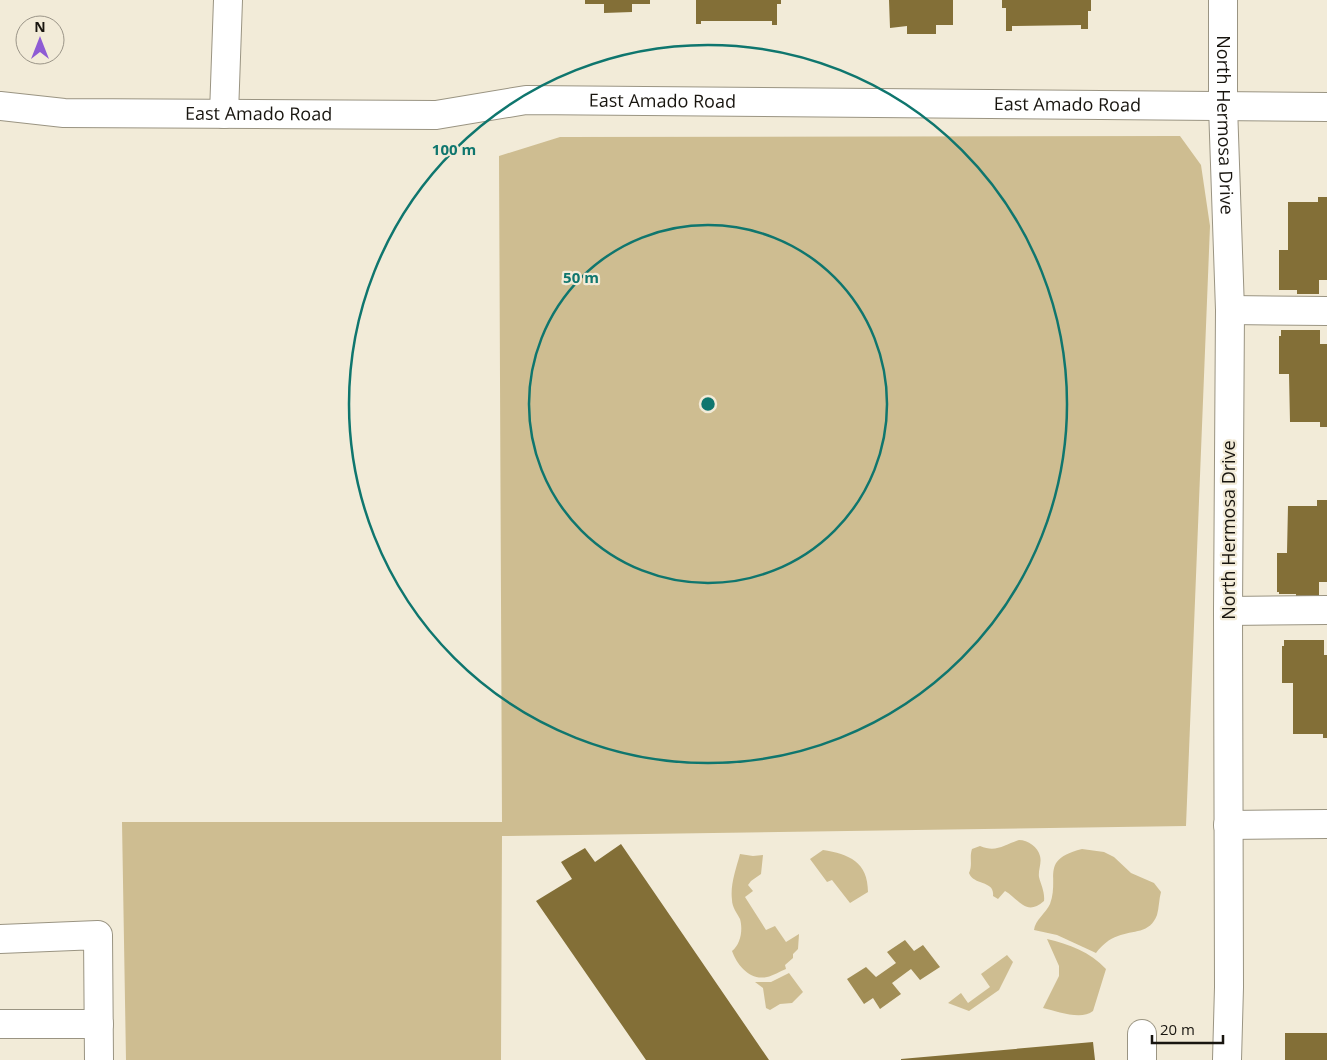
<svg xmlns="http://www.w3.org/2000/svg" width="1327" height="1060" viewBox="0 0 1327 1060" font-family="'Open Sans',sans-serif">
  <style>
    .green { fill: #cebd91 }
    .water { fill: #a08c54 }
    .building { fill: #836f37 }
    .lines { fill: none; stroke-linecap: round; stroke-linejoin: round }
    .minor-casing { stroke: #9a9482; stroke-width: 30 }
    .minor { stroke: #fff; stroke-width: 28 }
    .ring { fill: none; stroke: #0f766e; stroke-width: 2.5 }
    .labels { text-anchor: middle; stroke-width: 4.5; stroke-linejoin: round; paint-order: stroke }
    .street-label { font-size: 18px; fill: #18150f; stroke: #f2ebd8 }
    .centre { fill: #0f766e; stroke: #f2ebd8; stroke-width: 2.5 }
    .ring-label { font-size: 15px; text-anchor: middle; font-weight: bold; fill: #0f766e; stroke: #f2ebd8; stroke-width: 4.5; stroke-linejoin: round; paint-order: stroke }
  </style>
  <rect width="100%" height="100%" fill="#f2ebd8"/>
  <path class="green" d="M 1180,136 L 1201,165 L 1210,226 L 1186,826 L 502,836 L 501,1060 L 126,1060 L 122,822 L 502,822 L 499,156 L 560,137 Z
    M 1019,840 C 1028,840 1038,847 1040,856 C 1042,863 1038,870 1039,877 C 1041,885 1045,892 1044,901 C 1026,917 1019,899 1005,891 L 998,899 L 993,896 C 995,880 974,886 969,873 C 973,864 969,858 972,849 L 980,846 C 996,853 1004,845 1019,840 Z
    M 1082,849 L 1104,852 L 1114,857 L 1131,873 L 1154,883 L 1161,892 C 1159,899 1159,908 1157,915 C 1150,934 1133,930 1118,936 C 1109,939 1102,945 1096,953 L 1057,935 L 1034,930 C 1035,920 1046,913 1050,904 C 1060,877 1039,860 1082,849 Z
    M 823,850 C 849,854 868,862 868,892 L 850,903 L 832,880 L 827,882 L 810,859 Z
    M 740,854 L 753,856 L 763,855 L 761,874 L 751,881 L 748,885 L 753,891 L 745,897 L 766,930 L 775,926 L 786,942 L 799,934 L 798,949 L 793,954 L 793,958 L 785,965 L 786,969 C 780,971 773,976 767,977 C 750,981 737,965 732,951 C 741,944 743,929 740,919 C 737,913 732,907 732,900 C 730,885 736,869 740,854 Z
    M 1047,939 C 1069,944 1090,952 1106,969 L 1093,1011 C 1081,1021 1057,1011 1043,1008 L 1059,976 L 1059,966 Z
    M 1007,955 L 1013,962 L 999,990 L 969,1011 L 948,1003 L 961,993 L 968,1003 L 990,987 L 981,974 Z
    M 789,973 L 803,992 L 792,1003 L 780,1004 L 770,1010 L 766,1008 L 763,988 L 755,982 L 771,982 Z"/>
  <path class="water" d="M 905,940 L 914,951 L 923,945 L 940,967 L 920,980 L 911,969 L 892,983 L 901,994 L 880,1009 L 873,998 L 864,1004 L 847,979 L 866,967 L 876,977 L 896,963 L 887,952 Z"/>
  <path class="building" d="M 585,0 L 650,0 L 650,4 L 632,4 L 632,12 L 604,13 L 604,4 L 585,4 Z
    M 696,0 L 781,0 L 781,4 L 777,4 L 777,25 L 772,25 L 772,21 L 701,21 L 701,24 L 696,24 Z
    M 889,0 L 953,0 L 953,25 L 936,25 L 936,34 L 907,34 L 907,26 L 890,28 Z
    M 1002,0 L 1091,0 L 1091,11 L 1088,11 L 1088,29 L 1081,29 L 1081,25 L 1012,26 L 1012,31 L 1006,31 L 1006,8 L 1002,8 Z
    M 1318,197 L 1327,197 L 1327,280 L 1319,280 L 1319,294 L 1297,294 L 1297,290 L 1279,290 L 1279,250 L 1288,250 L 1288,202 L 1318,202 Z
    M 1281,330 L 1320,330 L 1320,344 L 1327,344 L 1327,427 L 1320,427 L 1320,422 L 1290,422 L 1289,374 L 1279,374 L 1279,336 L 1281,336 Z
    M 1317,500 L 1327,500 L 1327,582 L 1319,582 L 1319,597 L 1296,597 L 1296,594 L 1279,594 L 1279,592 L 1277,592 L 1277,553 L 1287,553 L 1288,506 L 1317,506 Z
    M 1284,640 L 1324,640 L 1324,655 L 1327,655 L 1327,738 L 1323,738 L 1323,734 L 1293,734 L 1293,683 L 1282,683 L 1282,646 L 1284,646 Z
    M 621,844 L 769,1060 L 646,1060 L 536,901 L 572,879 L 561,862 L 585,848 L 595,862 Z
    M 1285,1033 L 1327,1033 L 1327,1060 L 1285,1060 Z
    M 1093,1042 L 1095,1060 L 901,1060 L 901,1059 Z"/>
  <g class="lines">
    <defs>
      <g id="minor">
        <path id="s1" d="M 1223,0 L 1223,106 L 1230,310 L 1228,611 L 1229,987 L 1227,1060"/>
        <path id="s2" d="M 0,106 L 64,113 L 436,115 L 526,100 L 1327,107"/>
        <path d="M 224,114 L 228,0"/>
        <path d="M 1230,310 L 1327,311"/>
        <path d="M 1228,611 L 1327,610"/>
        <path d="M 1228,825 L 1327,824"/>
        <path d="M 0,939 L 98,935 L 99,1060"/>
        <path d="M 0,1024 L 99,1024"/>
        <path d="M 1142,1060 L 1142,1034"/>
      </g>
    </defs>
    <use href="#minor" class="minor-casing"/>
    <use href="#minor" class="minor"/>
  </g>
  <g class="ring">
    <circle cx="708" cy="404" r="179"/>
    <circle cx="708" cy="404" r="359"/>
  </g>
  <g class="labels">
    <g class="street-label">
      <text dy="6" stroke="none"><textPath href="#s2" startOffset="664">East Amado Road</textPath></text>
      <text dy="6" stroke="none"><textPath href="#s2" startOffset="1069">East Amado Road</textPath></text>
      <text dy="6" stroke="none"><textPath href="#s2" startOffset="259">East Amado Road</textPath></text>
      <text dy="6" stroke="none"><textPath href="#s1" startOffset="125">North Hermosa Drive</textPath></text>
      <text transform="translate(1229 530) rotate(-90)" y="6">North Hermosa Drive</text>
    </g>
  </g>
  <circle cx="708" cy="404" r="8" class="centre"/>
  <g class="ring-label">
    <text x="454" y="155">100 m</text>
    <text x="581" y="283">50 m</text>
  </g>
  <g transform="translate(40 40)"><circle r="24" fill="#f2ebd8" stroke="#9b9588"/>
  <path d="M0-4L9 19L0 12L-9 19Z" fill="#8e5bd4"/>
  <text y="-8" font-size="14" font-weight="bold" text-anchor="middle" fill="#18150f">N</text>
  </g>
  <path d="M1152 1035v8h71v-8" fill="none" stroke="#18150f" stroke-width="2.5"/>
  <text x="1160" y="1035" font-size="15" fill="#18150f" stroke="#f2ebd8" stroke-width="4" paint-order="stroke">20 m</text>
</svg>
